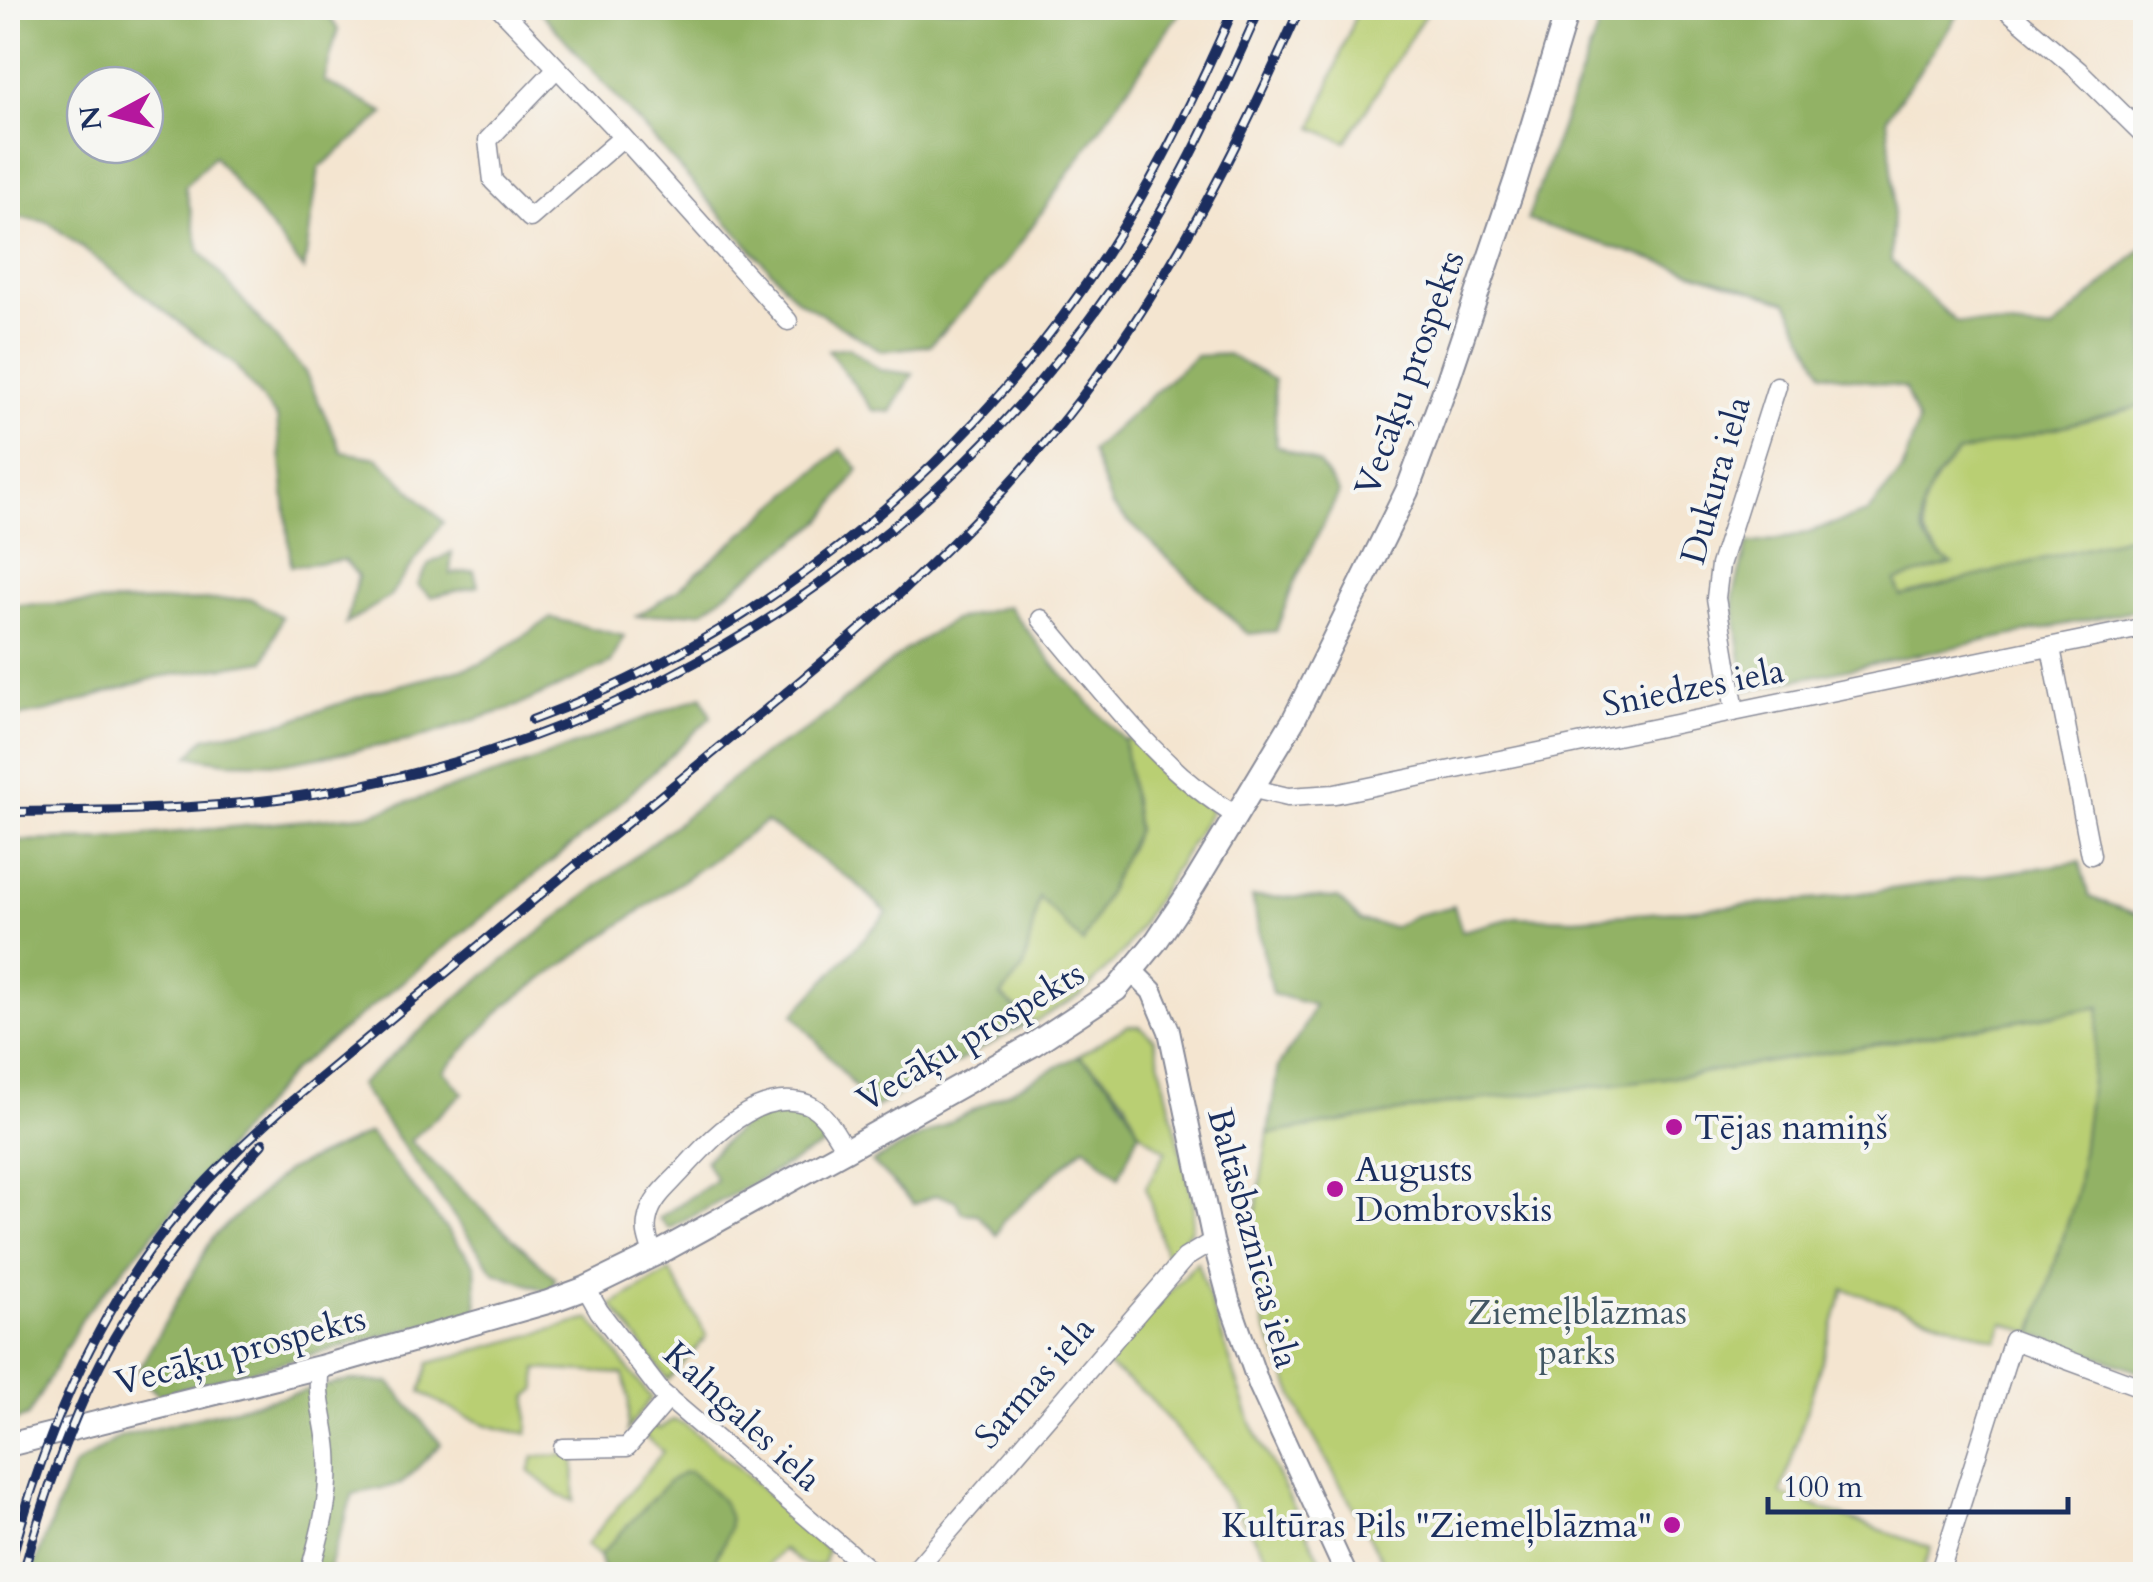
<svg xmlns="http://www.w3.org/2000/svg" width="2153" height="1582" viewBox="0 0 2153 1582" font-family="Cardo,serif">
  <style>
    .green { fill: #b9cf73; stroke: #6a7f68; stroke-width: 2.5 }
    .forest { fill: #92b265; stroke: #567062; stroke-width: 2.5; fill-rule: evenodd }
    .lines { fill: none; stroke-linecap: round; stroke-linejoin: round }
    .minor-casing { stroke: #888a97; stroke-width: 21 }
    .tertiary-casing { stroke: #888a97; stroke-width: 24 }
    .secondary-casing { stroke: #888a97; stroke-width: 26 }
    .minor { stroke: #fff; stroke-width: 18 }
    .tertiary { stroke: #fff; stroke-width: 20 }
    .secondary { stroke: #fff; stroke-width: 22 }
    .rail-casing { stroke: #1b2f5e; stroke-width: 10 }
    .rail { stroke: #f6f6f2; stroke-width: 6; stroke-dasharray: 19; stroke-linecap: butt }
    .poi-dot { fill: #b5179e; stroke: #f6f6f2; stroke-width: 4 }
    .labels { text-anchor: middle; stroke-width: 8; stroke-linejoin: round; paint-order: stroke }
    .street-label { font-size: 35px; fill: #1b2f5e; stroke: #f6f6f2 }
    .poi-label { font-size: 35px; fill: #1b2f5e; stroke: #f6f6f2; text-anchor: start }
    .park-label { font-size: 35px; fill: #425763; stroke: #f6f6f2 }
  </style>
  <rect width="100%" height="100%" fill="#f6f6f2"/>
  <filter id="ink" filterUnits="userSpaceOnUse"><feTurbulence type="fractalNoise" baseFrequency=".01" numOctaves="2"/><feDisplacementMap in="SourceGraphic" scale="20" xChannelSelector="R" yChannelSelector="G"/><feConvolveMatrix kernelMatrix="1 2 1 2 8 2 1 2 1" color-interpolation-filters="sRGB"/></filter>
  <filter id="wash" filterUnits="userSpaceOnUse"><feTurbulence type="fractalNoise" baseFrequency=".0048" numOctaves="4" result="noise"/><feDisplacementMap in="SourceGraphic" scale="40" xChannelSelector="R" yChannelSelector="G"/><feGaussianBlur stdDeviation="2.25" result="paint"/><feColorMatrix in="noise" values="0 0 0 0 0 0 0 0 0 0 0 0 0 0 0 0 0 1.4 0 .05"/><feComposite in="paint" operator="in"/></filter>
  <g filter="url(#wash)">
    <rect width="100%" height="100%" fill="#f4e5d0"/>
    <path class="green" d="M 1358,8 L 1429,8 L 1346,142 L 1313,128 Z
      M 2145,405 L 2145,532 L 1900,597 L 1895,580 L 1951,564 C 1901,529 1924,488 1958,453 Z
      M 1129,738 L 1211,811 L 1125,950 L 1081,995 L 1034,1022 L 1001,996 L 1024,967 L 1039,896 L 1083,942 L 1137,830 L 1124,740 Z
      M 2101,1007 L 2077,1193 L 2033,1334 L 2003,1322 L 1997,1340 L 1844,1289 L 1781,1494 L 1931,1548 L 1921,1574 L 1404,1574 L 1383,1561 L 1303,1418 L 1264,1324 L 1249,1257 L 1268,1134 L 1453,1103 L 1690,1075 Z
      M 1127,1026 L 1140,1026 L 1154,1039 L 1194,1205 L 1191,1229 L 1167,1261 L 1146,1187 L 1166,1151 L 1139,1132 L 1125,1100 L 1102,1074 L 1078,1056 Z
      M 1197,1262 L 1251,1423 L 1328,1574 L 1279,1574 L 1208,1468 L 1148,1396 L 1104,1363 Z
      M 670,1271 L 707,1336 L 668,1380 L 612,1305 Z
      M 590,1319 L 651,1398 L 627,1431 L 629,1400 L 623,1374 L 537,1369 L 537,1389 L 528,1396 L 528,1433 C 490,1431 454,1412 421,1392 L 429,1363 Z
      M 673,1420 L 685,1424 L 747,1475 L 818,1541 L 827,1550 L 824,1563 C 808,1573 796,1559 783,1549 L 761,1574 L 710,1574 L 713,1560 L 729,1528 L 668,1483 L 599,1556 L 586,1545 L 663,1452 L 644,1436 L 653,1426 L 659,1429 Z
      M 575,1454 L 574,1501 L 560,1496 L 529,1471 L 534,1457 Z"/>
    <path class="forest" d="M 8,8 L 323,8 L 338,29 L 324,81 L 385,113 L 319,168 L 304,270 L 214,156 L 185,186 L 200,251 L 305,372 L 342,452 L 378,458 L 443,522 L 389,597 L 346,624 L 358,576 L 344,560 L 291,566 L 277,418 L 234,364 L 48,222 L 8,216 ZM 85,85 L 145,85 L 145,145 L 85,145 Z
      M 537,8 L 1183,8 L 1006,264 L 930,345 L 882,351 L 796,299 Z
      M 1605,8 L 1963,8 L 1887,117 L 1894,188 L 1891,261 L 1956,322 L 2052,331 L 2145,246 L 2145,405 L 1958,453 C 1925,487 1898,533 1952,564 L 1895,581 L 1901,596 L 2145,532 L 2145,608 L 1745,690 L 1733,598 L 1747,544 L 1792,537 L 1867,513 L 1902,471 L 1918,422 L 1905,388 L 1823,373 L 1787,302 L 1527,220 Z
      M 848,347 L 880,370 L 913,374 L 891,412 L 873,410 L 828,350 Z
      M 1227,354 L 1274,380 L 1276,445 L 1319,464 L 1339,493 L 1294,583 L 1276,631 L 1248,634 L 1112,506 L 1091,451 L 1195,356 Z
      M 841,449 L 859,469 L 824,519 L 703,611 L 635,617 L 676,591 Z
      M 452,552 L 450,574 L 474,571 L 478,586 L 431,597 L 417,585 L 429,564 Z
      M 252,599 L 282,617 L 265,661 L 158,677 L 49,711 L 8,718 L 8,605 Z
      M 1008,606 L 1060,672 L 1124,740 L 1137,830 L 1083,943 L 1039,897 L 1024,967 L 1001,996 L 1030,1022 L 873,1109 L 794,1014 L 887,913 L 857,884 L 766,822 L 506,1005 L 444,1071 L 463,1093 L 410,1141 L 555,1278 L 552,1293 L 494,1272 L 359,1085 L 464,992 L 764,754 L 810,728 L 904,651 L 953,620 Z
      M 551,618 L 624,636 L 611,663 L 517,706 L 413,740 L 284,763 L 226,762 L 189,756 L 205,738 L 289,721 L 373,692 L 481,664 Z
      M 702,696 L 711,717 L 593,828 L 293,1070 L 85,1314 L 28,1416 L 8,1424 L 8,841 L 105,839 L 371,814 L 515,768 Z
      M 2080,862 L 2089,897 L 2145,917 L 2146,1092 L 2140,1093 L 2146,1097 L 2145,1373 L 2033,1334 L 2077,1193 L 2100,1007 L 1690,1075 L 1453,1103 L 1268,1134 L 1278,1066 L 1302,1032 L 1314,1005 L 1272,994 L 1252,897 L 1338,898 L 1361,921 L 1394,927 L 1414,916 L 1454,906 L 1462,931 L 1516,917 L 1575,919 L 1821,899 Z
      M 1078,1056 C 1108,1078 1124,1099 1139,1132 L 1119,1177 L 1085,1146 L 1003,1221 L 997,1235 L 977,1214 L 962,1213 L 955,1200 L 937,1195 L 914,1204 L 872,1162 Z
      M 787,1111 L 814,1115 L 831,1141 L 669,1229 L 659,1218 L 716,1180 L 705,1160 L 750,1118 Z
      M 369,1133 L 475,1265 L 477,1311 L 159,1395 L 142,1380 L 139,1369 L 213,1237 L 286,1171 Z
      M 350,1380 L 390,1383 L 441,1444 L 401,1484 L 353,1494 L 329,1567 L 337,1574 L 31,1574 L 73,1467 L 121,1436 Z
      M 685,1472 L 690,1472 C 707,1485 735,1505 729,1530 C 725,1545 713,1558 710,1574 L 605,1574 L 599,1556 L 668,1482 Z"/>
  </g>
  <g filter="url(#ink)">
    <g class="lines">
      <defs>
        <path id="minor" d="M 500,8 L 623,137 L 788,321
          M 2005,8 L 2078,70 L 2146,137
          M 556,69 L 488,140 L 493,181 L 530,218 L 623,137
          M 1041,619 C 1101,688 1157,769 1237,816
          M 2051,648 L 2091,855
          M 1735,711 L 1716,598 L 1720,565 L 1777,386
          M 1254,789 L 1288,797 L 1335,794 L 2146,627
          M 653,1254 C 649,1241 644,1231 648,1217 C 652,1199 667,1187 679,1174 C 708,1142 756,1087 807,1104 C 825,1111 836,1135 846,1150
          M 586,1288 L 599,1311 L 661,1392 L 874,1574
          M 563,1448 L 627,1447 L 669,1398
          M 309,1574 C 321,1533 331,1495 328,1452 C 326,1422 315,1396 320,1367
          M 912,1574 L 1185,1258 L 1213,1241
          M 1939,1574 L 2013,1340 L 2146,1389"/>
        <path id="tertiary" d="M 1133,972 L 1152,991 L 1169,1031 L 1213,1241 L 1229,1300 L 1259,1385 L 1346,1574"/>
        <path id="secondary" d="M 8,1445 L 320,1367 L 548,1302 L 586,1288 L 666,1249 L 846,1150 L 1031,1046 L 1116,990 L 1157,940 L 1194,885 L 1293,721 L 1407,491 L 1448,380 L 1516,179 L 1568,8"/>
      </defs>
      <use href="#minor" class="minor-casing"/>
      <use href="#tertiary" class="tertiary-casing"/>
      <use href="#secondary" class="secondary-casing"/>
      <use href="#minor" class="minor"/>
      <use href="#tertiary" class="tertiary"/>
      <use href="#secondary" class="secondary"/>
      <defs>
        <path id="rail" d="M 532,720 C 777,630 990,446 1125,224 C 1167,155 1202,81 1234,8
          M 8,812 C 112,811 216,810 319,793 C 645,739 941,545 1124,270 C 1179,188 1220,98 1260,8
          M 8,1574 C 39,1446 94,1314 179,1212 C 210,1175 245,1142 281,1110 C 407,1006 531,901 658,798 C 810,673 965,552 1084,394 C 1174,274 1240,144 1300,8
          M 23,1574 C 44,1496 79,1394 122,1325 C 162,1260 211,1199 263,1143"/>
      </defs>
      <use href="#rail" class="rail-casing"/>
      <use href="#rail" class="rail"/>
    </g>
  </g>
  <g class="poi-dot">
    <circle cx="1674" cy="1127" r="10"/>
    <circle cx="1335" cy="1189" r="10"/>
    <circle cx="1672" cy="1525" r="10"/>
  </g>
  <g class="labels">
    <g class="street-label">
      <text transform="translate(1409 373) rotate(-70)" y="12">Vecāķu prospekts</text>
      <text transform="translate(1715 480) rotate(-74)" y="12">Dukura iela</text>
      <text transform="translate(1693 687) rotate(-11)" y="12">Sniedzes iela</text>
      <text transform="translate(970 1036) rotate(-31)" y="12">Vecāķu prospekts</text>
      <text transform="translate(1254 1238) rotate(75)" y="12">Baltāsbaznīcas iela</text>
      <text transform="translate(240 1350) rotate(-15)" y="12">Vecāķu prospekts</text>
      <text transform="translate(1034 1382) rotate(-49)" y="12">Sarmas iela</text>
      <text transform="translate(743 1416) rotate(43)" y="12">Kalngales iela</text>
    </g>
    <g class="poi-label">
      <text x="1694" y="1139">Tējas namiņš</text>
      <text x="1355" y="1181">Augusts<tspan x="1355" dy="40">Dombrovskis</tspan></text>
      <text x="1652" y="1537" text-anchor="end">Kultūras Pils "Ziemeļblāzma"</text>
    </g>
    <g class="park-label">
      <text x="1577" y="1324">Ziemeļblāzmas<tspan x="1577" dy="40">parks</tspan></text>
    </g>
  </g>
  <rect width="2153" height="1582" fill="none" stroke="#f6f6f2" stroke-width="40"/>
  <g transform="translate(115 115) rotate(263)"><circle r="48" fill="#f6f6f2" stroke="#9ea6b7" stroke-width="2.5"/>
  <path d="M0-8L18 38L0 25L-18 38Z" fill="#b5179e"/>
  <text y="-15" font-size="28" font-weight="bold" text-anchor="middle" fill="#1b2f5e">N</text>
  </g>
  <path d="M1768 1497v15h300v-15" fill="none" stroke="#1b2f5e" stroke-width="5"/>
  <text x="1783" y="1497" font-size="30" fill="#1b2f5e" stroke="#f6f6f2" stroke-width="8" paint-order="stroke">100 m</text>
</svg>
